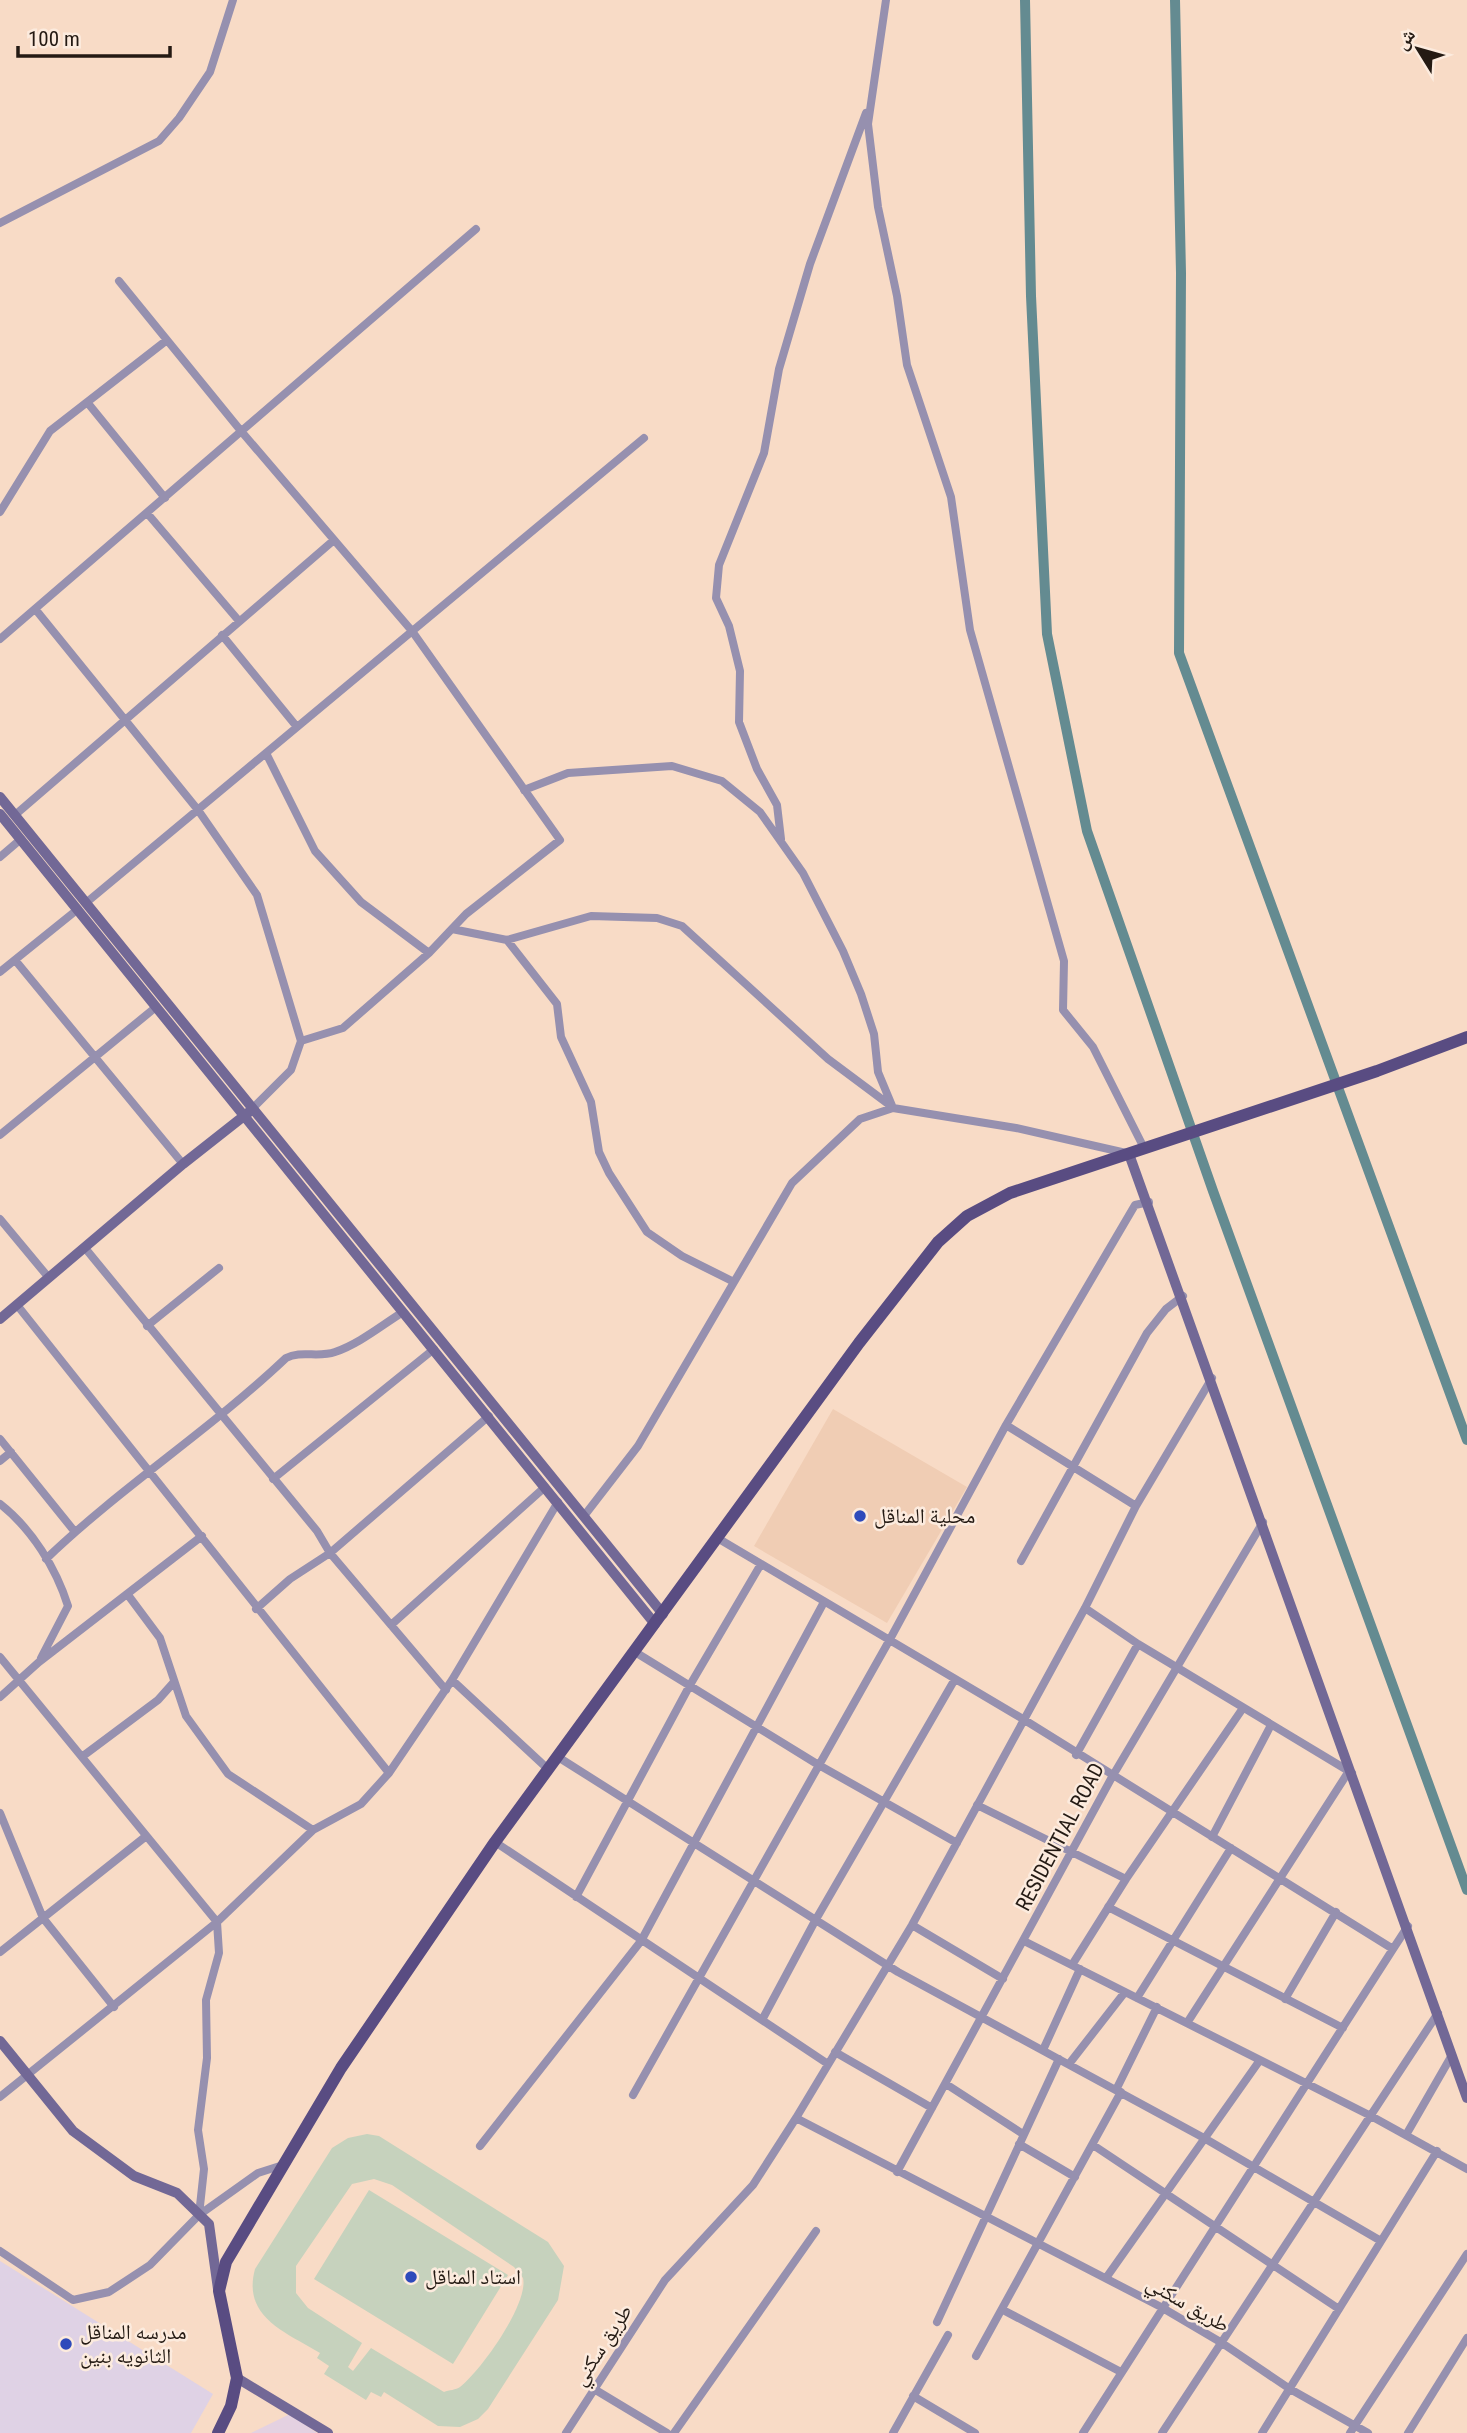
<svg xmlns="http://www.w3.org/2000/svg" width="1467" height="2433" viewBox="0 0 1467 2433" font-family="'Roboto Condensed','Noto Naskh Arabic',sans-serif">
  <style>
    .built { fill: #f0cdb4 }
    .education { fill: #dfd2e5 }
    .medical { fill: #e4d1e1 }
    .green { fill: #c6d2bd; fill-rule: evenodd }
    .lines { fill: none; stroke-linecap: round; stroke-linejoin: round }
    .canal { stroke: #648b91; stroke-width: 10 }
    .street { stroke: #9690af; stroke-width: 8 }
    .secondary { stroke: #726896; stroke-width: 10 }
    .primary { stroke: #594c82; stroke-width: 12 }
    .poi-dot { fill: #2e4abb; stroke: #fcebde; stroke-width: 2.5 }
    .labels { text-anchor: middle; stroke-width: 5; stroke-linejoin: round; paint-order: stroke }
    .poi-label { font-size: 21px; fill: #241a13; stroke: #fcebde; text-anchor: start }
    .street-label { font-size: 21px; fill: #241a13; stroke: #fcebde }
  </style>
  <rect width="100%" height="100%" fill="#f8dbc6"/>
  <path class="built" d="M 833,1409 L 967,1487 L 887,1623 L 754,1546 Z"/>
  <path class="education" d="M 0,2261 L 213,2394 L 191,2433 L 0,2433 Z"/>
  <path class="medical" d="M 290,2414 L 317,2433 L 251,2433 Z"/>
  <path class="green" d="M 367,2134 L 379,2136 L 548,2242 L 564,2266 L 558,2300 L 488,2409 L 478,2419 L 460,2427 L 438,2426 L 384,2392 L 381,2397 L 371,2392 L 366,2400 L 324,2374 L 329,2366 L 317,2358 L 320,2353 C 285,2332 242,2317 255,2269 L 332,2148 L 348,2138 ZM 374,2179 L 392,2185 L 514,2267 L 523,2278 C 529,2303 481,2371 460,2387 C 456,2390 449,2390 444,2392 L 371,2348 L 353,2371 L 348,2367 L 362,2343 L 308,2308 L 296,2293 L 296,2266 L 352,2184 Z
    M 369,2190 L 508,2275 L 453,2364 L 314,2279 Z"/>
  <g class="lines">
    <path class="canal" d="M 1025,0 L 1031,296 L 1047,634 L 1087,831 L 1213,1191 L 1467,1890
      M 1175,0 L 1181,273 L 1179,653 L 1467,1440"/>
    <path class="street" d="M 886,0 L 868,124 L 878,207 L 897,296 L 907,365 L 951,497 L 970,630 L 1064,961 L 1063,1010 L 1093,1047 L 1144,1148
      M 0,223 L 159,141 L 179,118 L 210,72 L 233,0
      M 119,281 L 241,431 L 412,631 L 560,840 L 466,914 L 429,953 L 343,1028 L 301,1041 L 291,1070 L 253,1108
      M 87,402 L 165,498
      M 0,512 L 50,431 L 167,340
      M 147,513 L 239,621
      M 36,610 L 198,810 L 257,895 L 301,1041
      M 222,635 L 297,727
      M 0,639 L 476,229
      M 266,753 L 315,851 L 361,902 L 429,953
      M 524,790 L 568,773 L 672,766 L 722,781 L 760,812 L 803,873 L 843,951 L 861,994 L 874,1034 L 878,1072 L 893,1108
      M 15,815 L 334,540
      M 781,839 L 777,805 L 757,769 L 739,722 L 740,671 L 729,626 L 716,598 L 719,565 L 764,453 L 779,369 L 810,264 L 866,113
      M 0,857 L 21,839
      M 87,902 L 644,438
      M 452,929 L 507,940 L 591,916 L 657,918 L 682,926 L 828,1059 L 891,1106
      M 507,940 L 557,1004 L 561,1037 L 591,1102 L 599,1152 L 609,1173 L 647,1232 L 682,1256 L 734,1282
      M 15,960 L 183,1164
      M 0,972 L 78,909
      M 0,1135 L 156,1007
      M 0,1219 L 49,1278
      M 85,1248 L 317,1531 L 330,1553 L 446,1690
      M 17,1305 L 389,1773
      M 147,1326 L 219,1268
      M 1006,1425 L 1136,1506
      M 0,1439 L 75,1532
      M 0,1461 L 11,1452
      M 273,1479 L 434,1349
      M 0,1504 C 32,1529 56,1568 68,1606 L 41,1658
      M 584,1516 L 638,1446 L 792,1183 L 860,1119 L 893,1108 L 1016,1128 L 1126,1153
      M 719,1539 L 1023,1719 L 1393,1949 L 1408,1926
      M 46,1559 C 121,1487 210,1430 286,1358 C 301,1350 318,1358 335,1352 C 359,1344 382,1325 403,1312
      M 1021,1561 L 1147,1333 L 1166,1309 L 1183,1296
      M 128,1595 L 160,1638 L 186,1716 L 228,1774 L 313,1830
      M 1085,1608 L 1138,1644
      M 256,1609 L 290,1579 L 330,1553 L 489,1416
      M 391,1625 L 545,1487
      M 635,1652 L 817,1764 L 957,1843
      M 0,1657 L 217,1922 L 219,1953 L 206,2000 L 207,2058 L 198,2130 L 204,2169 L 199,2215
      M 452,1680 L 549,1770
      M 0,1697 L 39,1662 L 202,1536
      M 1076,1755 L 1138,1644 L 1352,1773
      M 83,1756 L 158,1700 L 174,1682
      M 558,1757 L 898,1972 L 1204,2138 L 1381,2241
      M 977,1805 L 1126,1879
      M 0,1813 L 43,1918 L 114,2007
      M 1212,1837 L 1271,1725
      M 495,1842 L 828,2064
      M 576,1897 L 690,1685 L 761,1564
      M 1108,1907 L 1343,2028
      M 912,1925 L 1003,1979
      M 1024,1941 L 1371,2116 L 1467,2169
      M 0,1952 L 145,1837
      M 1072,1965 L 1126,1879 L 1243,1708
      M 1137,1998 L 1231,1848
      M 1285,1999 L 1336,1912
      M 762,2020 L 815,1921 L 955,1679
      M 1187,2023 L 1349,1771
      M 1043,2050 L 1080,1969
      M 835,2052 L 932,2108
      M 1069,2064 L 1125,1992
      M 946,2084 L 1023,2134
      M 1116,2090 L 1157,2007
      M 633,2095 L 889,1641 L 1006,1425 L 1135,1205 L 1149,1202
      M 0,2097 L 217,1922 L 313,1830 L 361,1804 L 389,1773 L 452,1680 L 558,1502
      M 796,2118 L 1161,2307 L 1222,2343 L 1290,2389 L 1368,2433
      M 1406,2135 L 1452,2055
      M 1019,2144 L 1075,2177
      M 1093,2145 L 1339,2309
      M 480,2146 L 641,1941 L 824,1602
      M 897,2172 L 1112,1777 L 1263,1522
      M 0,2251 L 73,2300 L 109,2292 L 150,2265 L 199,2215 L 258,2173 L 283,2165
      M 1106,2278 L 1260,2060
      M 1003,2310 L 1121,2372
      M 937,2322 L 1059,2059
      M 976,2356 L 1121,2092
      M 594,2389 L 667,2433
      M 913,2396 L 975,2433
      M 566,2433 L 665,2280 L 753,2185 L 796,2118 L 912,1925 L 1085,1608 L 1136,1506 L 1212,1378
      M 674,2433 L 816,2231
      M 893,2433 L 948,2335
      M 1083,2433 L 1393,1949
      M 1162,2433 L 1438,2013
      M 1262,2433 L 1437,2151
      M 1350,2433 L 1467,2254
      M 1408,2433 L 1467,2338"/>
    <path class="secondary" d="M 0,797 L 663,1614
      M 0,814 L 655,1624
      M 1129,1154 L 1467,2098
      M 0,1319 L 183,1164 L 249,1112
      M 0,2041 L 73,2131 L 134,2176 L 177,2193 L 209,2224 L 218,2289
      M 237,2378 L 328,2433"/>
    <path class="primary" d="M 218,2433 L 231,2406 L 237,2378 L 219,2291 L 226,2262 L 341,2068 L 495,1842 L 859,1343 L 938,1242 L 967,1216 L 1010,1193 L 1377,1071 L 1467,1037"/>
  </g>
  <g class="poi-dot">
    <circle cx="860" cy="1516" r="7"/>
    <circle cx="411" cy="2277" r="7"/>
    <circle cx="66" cy="2344" r="7"/>
  </g>
  <g class="labels">
    <g class="poi-label">
      <text x="874" y="1523">محلية المناقل</text>
      <text x="425" y="2284">استاد المناقل</text>
      <text x="80" y="2339">مدرسه المناقل<tspan x="80" dy="24">الثانويه بنين</tspan></text>
    </g>
    <g class="street-label">
      <text transform="translate(1060 1837) rotate(-62)" y="7">RESIDENTIAL ROAD</text>
      <text transform="translate(1188 2304) rotate(30)" y="7">طريق سكني</text>
      <text transform="translate(602 2345) rotate(-57)" y="7">طريق سكني</text>
    </g>
  </g>
  <g transform="translate(1418 49) rotate(307)" stroke="#fcebde" stroke-width="5" paint-order="stroke">
  <path d="M0-5L12 26L0 18L-12 26Z" fill="#241a13"/>
  <text y="-10" font-size="19" font-weight="bold" text-anchor="middle" fill="#241a13">ش</text>
  </g>
  <path d="M18 46v10h152v-10" fill="none" stroke="#241a13" stroke-width="3.5"/>
  <text x="28" y="46" font-size="21" fill="#241a13" stroke="#fcebde" stroke-width="5" paint-order="stroke">100 m</text>
</svg>
